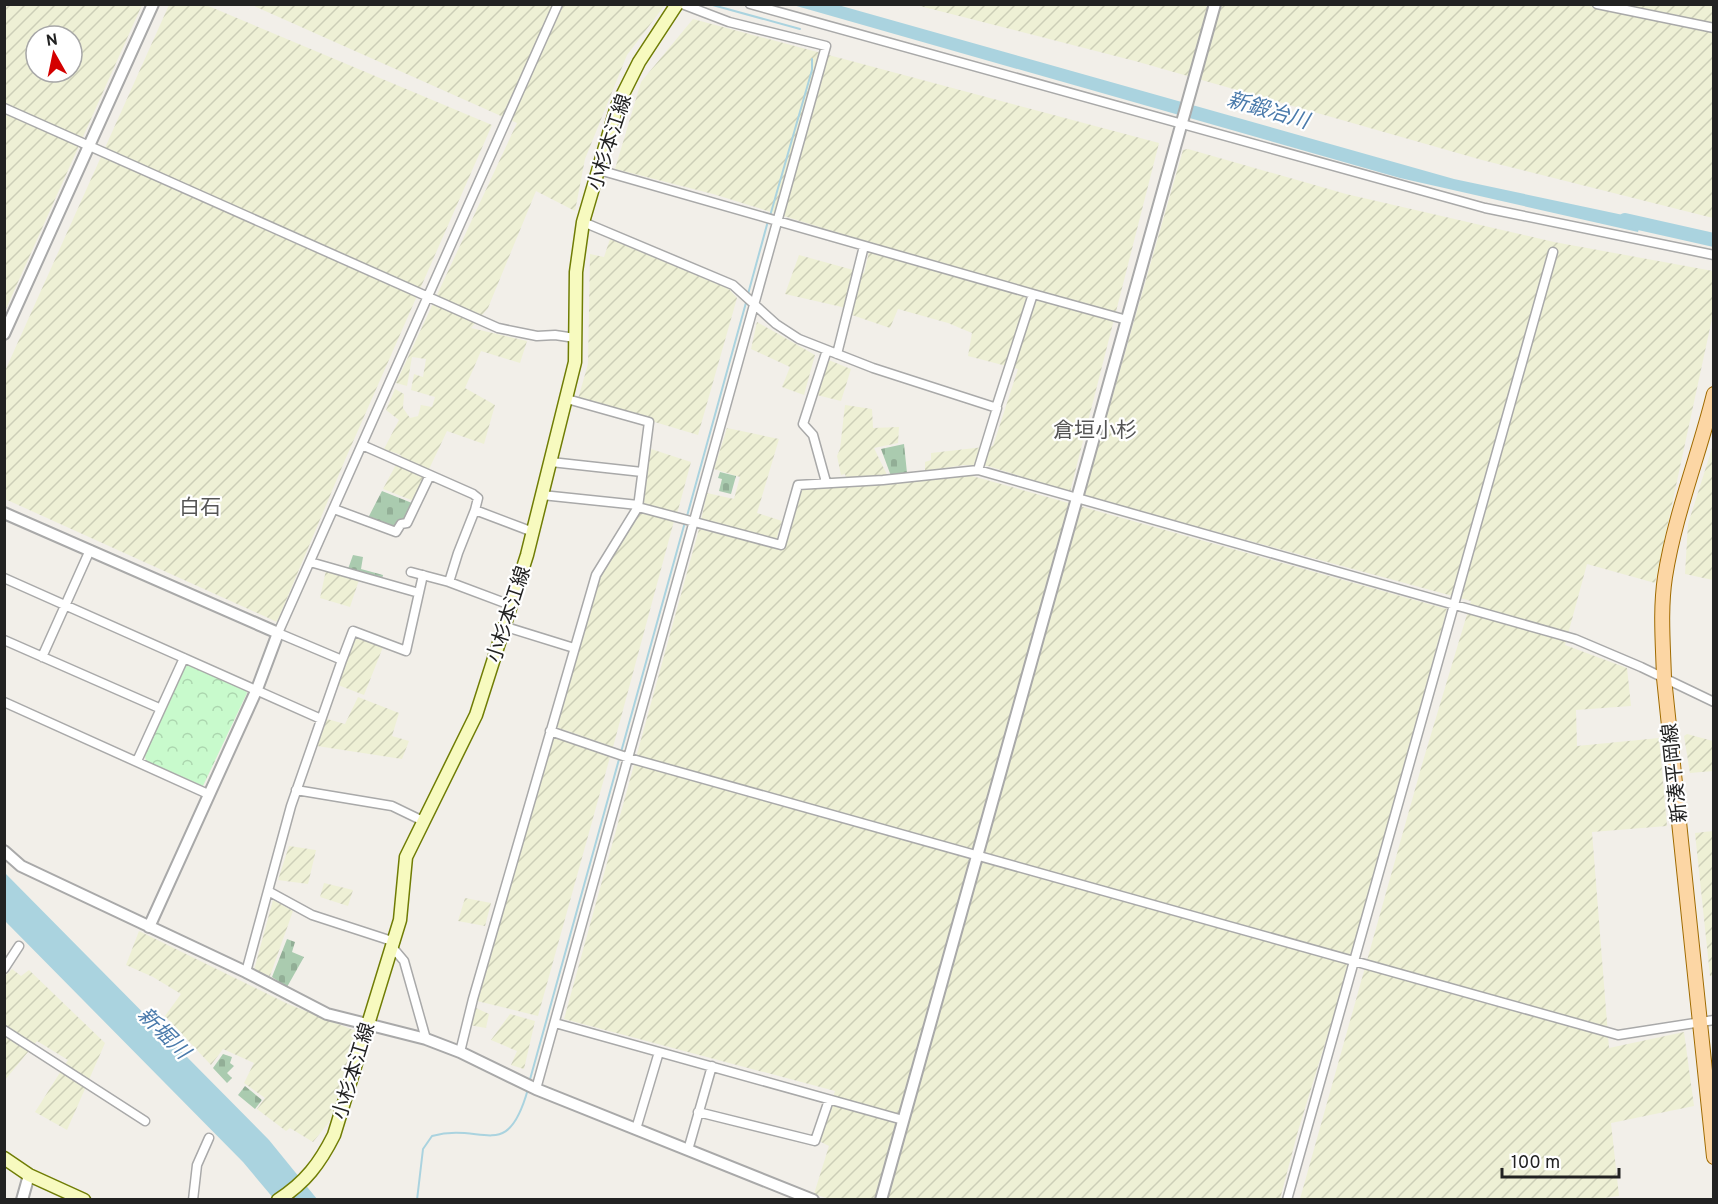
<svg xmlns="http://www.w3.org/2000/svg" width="1718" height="1204" viewBox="0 0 1718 1204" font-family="Overpass,'Noto Sans JP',sans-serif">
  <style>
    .farmland { fill: url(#farmland-furrows); fill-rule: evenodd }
    .cemetery { fill: url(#cemetery-stones) }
    .park { fill: url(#park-crowns) }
    .water { fill: #aad3df }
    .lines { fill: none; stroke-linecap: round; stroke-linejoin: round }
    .stream { stroke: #aad3df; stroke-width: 2 }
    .river { stroke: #aad3df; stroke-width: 14 }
    .minor-casing { stroke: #a9a9a9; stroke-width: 11 }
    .tertiary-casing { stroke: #a9a9a9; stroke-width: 14 }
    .secondary-casing { stroke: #707d05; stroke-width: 15 }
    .primary-casing { stroke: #a06b00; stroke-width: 16 }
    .minor { stroke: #fff; stroke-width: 8 }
    .tertiary { stroke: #fff; stroke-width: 10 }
    .secondary { stroke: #f7fabf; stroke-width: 12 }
    .primary { stroke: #fcd6a4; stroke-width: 14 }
    .labels { text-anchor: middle; stroke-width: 4.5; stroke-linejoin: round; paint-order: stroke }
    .street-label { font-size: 20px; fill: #222; stroke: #fff }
    .water-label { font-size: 21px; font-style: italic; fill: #4a7aab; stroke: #fff }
    .neighbourhood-label { font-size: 21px; fill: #555; stroke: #fff }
  </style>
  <defs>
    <pattern id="farmland-furrows" width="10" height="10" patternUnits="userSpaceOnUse" patternTransform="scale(1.5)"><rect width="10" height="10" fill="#eef0d5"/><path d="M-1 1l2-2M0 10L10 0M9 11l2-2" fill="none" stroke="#ccceb7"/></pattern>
    <pattern id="cemetery-stones" width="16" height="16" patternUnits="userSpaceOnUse" patternTransform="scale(1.5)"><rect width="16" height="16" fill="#aacbaf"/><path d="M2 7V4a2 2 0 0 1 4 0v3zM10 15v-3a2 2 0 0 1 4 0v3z" fill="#92ae96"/></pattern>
    <pattern id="park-crowns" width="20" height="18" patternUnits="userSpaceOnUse" patternTransform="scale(1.5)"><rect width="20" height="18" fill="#c8facc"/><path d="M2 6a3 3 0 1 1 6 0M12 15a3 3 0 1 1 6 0" fill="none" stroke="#acd6af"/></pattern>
  </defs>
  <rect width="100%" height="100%" fill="#f2efe9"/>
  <path class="farmland" d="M 5,5 L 142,5 L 5,311 ZM 36,36 L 72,36 L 72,72 L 36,72 Z
    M 169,5 L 206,5 L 492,125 L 345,460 L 277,622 L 5,499 L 5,371 Z
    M 252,5 L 665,5 L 627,55 L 585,159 L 575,211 L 536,191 L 488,308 L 471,328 L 527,341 L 520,363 L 481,351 L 465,388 L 495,405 L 484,444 L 447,431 L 414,501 L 383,489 L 401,455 L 384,449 L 399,420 L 386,410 L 395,389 L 404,394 L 403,408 L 410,418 L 418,416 L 421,405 L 432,407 L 435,397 L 411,390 L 414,374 L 423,377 L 426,359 L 412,357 L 407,386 L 396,383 L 517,123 Z
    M 916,5 L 1713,5 L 1713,218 L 1482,160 L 1135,61 Z
    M 693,19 L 1159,143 L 1070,492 L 988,466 L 964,465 L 925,471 L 925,462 L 931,460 L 931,453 L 993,446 L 1018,369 L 968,356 L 972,333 L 948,323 L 898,309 L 890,328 L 852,315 L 842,307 L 785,294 L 799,255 L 864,273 L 871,243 L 713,194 L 615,169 L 641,82 Z
    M 1188,149 L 1346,194 L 1554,242 L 1713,271 L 1713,314 L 1655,583 L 1587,564 L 1565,645 L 1627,668 L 1631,706 L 1576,710 L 1577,746 L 1659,738 L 1667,826 L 1592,832 L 1609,1048 L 1684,1032 L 1694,1106 L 1611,1123 L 1619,1196 L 1589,1200 L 1300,1199 L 1423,761 L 1471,601 L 1084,496 L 1183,150 Z
    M 610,239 L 729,289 L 737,298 L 698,435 L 578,399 L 588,364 L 590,254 L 604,257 Z
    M 757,322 L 815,355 L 804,395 L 782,387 L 790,367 L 751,349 Z
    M 826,359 L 851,369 L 841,401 L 813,394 Z
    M 845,405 L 872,409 L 873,428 L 899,427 L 898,443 L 874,448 L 888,477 L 847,480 L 845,474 L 841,475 L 837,456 L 840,449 Z
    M 727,428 L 779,439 L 757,513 L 782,521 L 776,541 L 701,520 L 707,493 L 734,499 L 740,477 L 714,469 Z
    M 1713,445 L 1713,580 L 1685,574 L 1688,524 Z
    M 651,449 L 691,462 L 677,514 L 642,505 Z
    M 965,474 L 1447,609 L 1352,956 L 1298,1131 L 1280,1199 L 829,1199 L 814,1194 L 829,1146 L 819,1141 L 835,1091 L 564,1019 L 699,529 L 783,549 L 801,488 Z
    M 641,511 L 674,521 L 613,747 L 556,727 L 601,572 Z
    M 326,570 L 359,580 L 350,607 L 320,598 Z
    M 356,636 L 383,647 L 364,695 L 338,685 Z
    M 358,697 L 399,713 L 392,736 L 409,741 L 402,759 L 317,746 L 327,719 L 345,724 Z
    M 1687,734 L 1713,741 L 1713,771 L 1690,773 L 1684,736 Z
    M 554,737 L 610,757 L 538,1016 L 477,1001 Z
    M 1713,831 L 1714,976 L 1710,976 L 1695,833 Z
    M 289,846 L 316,850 L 308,884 L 278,880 Z
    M 324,883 L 353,890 L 348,906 L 320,897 Z
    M 465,898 L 491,903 L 485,926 L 458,921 Z
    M 273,900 L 293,911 L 270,976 L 254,970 Z
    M 139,931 L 288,1004 L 356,1031 L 330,1121 L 313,1142 L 290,1128 L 286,1131 L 257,1109 L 265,1098 L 244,1083 L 254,1063 L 223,1049 L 211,1065 L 165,1016 L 181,994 L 153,977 L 126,965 Z
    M 12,969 L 21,976 L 29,970 L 105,1043 L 67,1130 L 35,1112 L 68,1060 L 37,1041 L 5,1080 L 5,976 Z
    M 476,1008 L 489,1014 L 486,1028 L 469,1025 Z
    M 510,1014 L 535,1021 L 524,1069 L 511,1065 L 517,1051 L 491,1040 Z"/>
  <path class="cemetery" d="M 904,444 L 907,473 L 891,476 L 881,449 Z
    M 720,472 L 736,476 L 731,494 L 719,491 L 722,479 L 718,478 Z
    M 382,491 L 412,503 L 406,521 L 399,520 L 395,529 L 368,518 Z
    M 353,555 L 363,557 L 361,569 L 383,575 L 382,579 L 348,569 Z
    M 287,939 L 295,942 L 292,952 L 304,957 L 287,987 L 272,977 Z
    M 223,1054 L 232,1057 L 230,1063 L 234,1066 L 227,1073 L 232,1078 L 227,1083 L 213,1068 Z
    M 245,1086 L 262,1100 L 255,1109 L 238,1095 Z"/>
  <path class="park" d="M 189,664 L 246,690 L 247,693 L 203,786 L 146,761 L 144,752 L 184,667 Z"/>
  <path class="water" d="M 793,5 L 838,5 L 1454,179 L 1642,219 L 1638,232 L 1400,178 Z
    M 4,872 L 269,1140 L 317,1199 L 274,1199 L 243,1162 L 5,921 Z"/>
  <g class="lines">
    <path class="stream" d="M 709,4 L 800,29
      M 770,216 L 812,70 L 812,59
      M 748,294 L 768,221
      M 687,516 L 747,299
      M 529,1083 L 685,522
      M 417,1200 L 423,1149 L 432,1136 C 484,1122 507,1164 528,1089"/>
    <path class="river" d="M 1625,220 L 1714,240"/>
    <defs>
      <path id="minor" d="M 750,4 L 1485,208 L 1714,255
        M 1597,4 L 1714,28
        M 4,108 L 498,328 L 537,336 L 555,335 L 575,338
        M 599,170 L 1033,294
        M 583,222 L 733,285 L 776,324 L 799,339 L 873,368 L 997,408 L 978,470
        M 837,354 L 864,246
        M 996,408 L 1033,294 L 1127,320
        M 362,445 L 473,494 L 478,498 L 475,510 L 533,532
        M 551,462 L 642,472
        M 826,482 L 813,435 L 803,424 L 827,350
        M 542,495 L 638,505
        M 638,507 L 781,545 L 798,485 L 883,480 L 978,470 L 1575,639 L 1641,667 L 1714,702
        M 334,509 L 396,532 L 401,524 L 407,523 L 430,475
        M 475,510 L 458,553 L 449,582 L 513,606
        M 310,562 L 419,593
        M 411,572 L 449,582
        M 4,578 L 321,719
        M 506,627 L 574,648
        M 4,640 L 159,708
        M 42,657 L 90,550
        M 342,660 L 353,631 L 406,651 L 423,575
        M 4,702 L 208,794
        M 550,731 L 629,758 L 1618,1035 L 1714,1020
        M 137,761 L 184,658
        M 296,790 L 392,806 L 423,821
        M 268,891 L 312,915 L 395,942
        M 393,948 L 404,961 L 426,1039
        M 4,969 L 19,946
        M 246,972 L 291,806 L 342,660 L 278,633 L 558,4
        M 555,1023 L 903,1120
        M 4,1030 L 145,1121
        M 460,1052 L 473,999 L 596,575 L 638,507 L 649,422 L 567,399
        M 536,1089 L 826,46 L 729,22 L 682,4
        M 698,1112 L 815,1141 L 829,1100
        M 636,1129 L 659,1052
        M 688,1150 L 712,1066
        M 193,1200 L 197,1165 L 209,1138
        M 1287,1200 L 1553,252"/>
      <path id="tertiary" d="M 4,334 L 153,4
        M 4,513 L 278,633 L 257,689 L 149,927
        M 4,851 L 21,866 L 246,972 L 327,1014 L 426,1039 L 460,1052 L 536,1089 L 813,1200
        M 22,1200 L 29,1175
        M 881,1200 L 1215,4"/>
      <path id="secondary" d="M 4,1158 L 29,1175 L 84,1200
        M 278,1200 C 305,1183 320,1163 334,1135 L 400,920 L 406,857 L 476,715 L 527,555 L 575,362 L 576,272 L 583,222 L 617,106 L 639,62 L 677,4"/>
      <path id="primary" d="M 1714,394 C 1699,455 1675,514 1665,577 C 1660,610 1663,644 1664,678 L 1714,1157"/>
    </defs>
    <use href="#minor" class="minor-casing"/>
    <use href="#tertiary" class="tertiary-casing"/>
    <use href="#secondary" class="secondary-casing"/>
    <use href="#primary" class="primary-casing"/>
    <use href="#minor" class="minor"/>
    <use href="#tertiary" class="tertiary"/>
    <use href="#secondary" class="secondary"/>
    <use href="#primary" class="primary"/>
  </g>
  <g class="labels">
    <g class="street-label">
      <text transform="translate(609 142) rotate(-72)" y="7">小杉本江線</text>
      <text transform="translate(508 614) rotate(-72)" y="7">小杉本江線</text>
      <text transform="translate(1674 773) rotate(-96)" y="7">新湊平岡線</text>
      <text transform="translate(353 1071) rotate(-73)" y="7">小杉本江線</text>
    </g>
    <g class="water-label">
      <text transform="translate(1268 110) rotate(16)" y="7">新鍛冶川</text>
      <text transform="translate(164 1033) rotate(45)" y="7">新堀川</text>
    </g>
    <g class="neighbourhood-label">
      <text x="1095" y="437">倉垣小杉</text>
      <text x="200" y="514">白石</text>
    </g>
  </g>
  <rect width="1718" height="1204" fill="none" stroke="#222222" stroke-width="12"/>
  <g transform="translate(54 54) rotate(351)"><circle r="28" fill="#ffffff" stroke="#a7a7a7" stroke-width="1.5"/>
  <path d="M0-4.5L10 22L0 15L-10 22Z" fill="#d40000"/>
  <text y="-9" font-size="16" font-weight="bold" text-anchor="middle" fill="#222222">N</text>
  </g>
  <path d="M1502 1168v9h117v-9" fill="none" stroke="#222222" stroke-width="3"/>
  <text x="1511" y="1168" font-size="18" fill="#222222" stroke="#ffffff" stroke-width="4.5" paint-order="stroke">100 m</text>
</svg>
